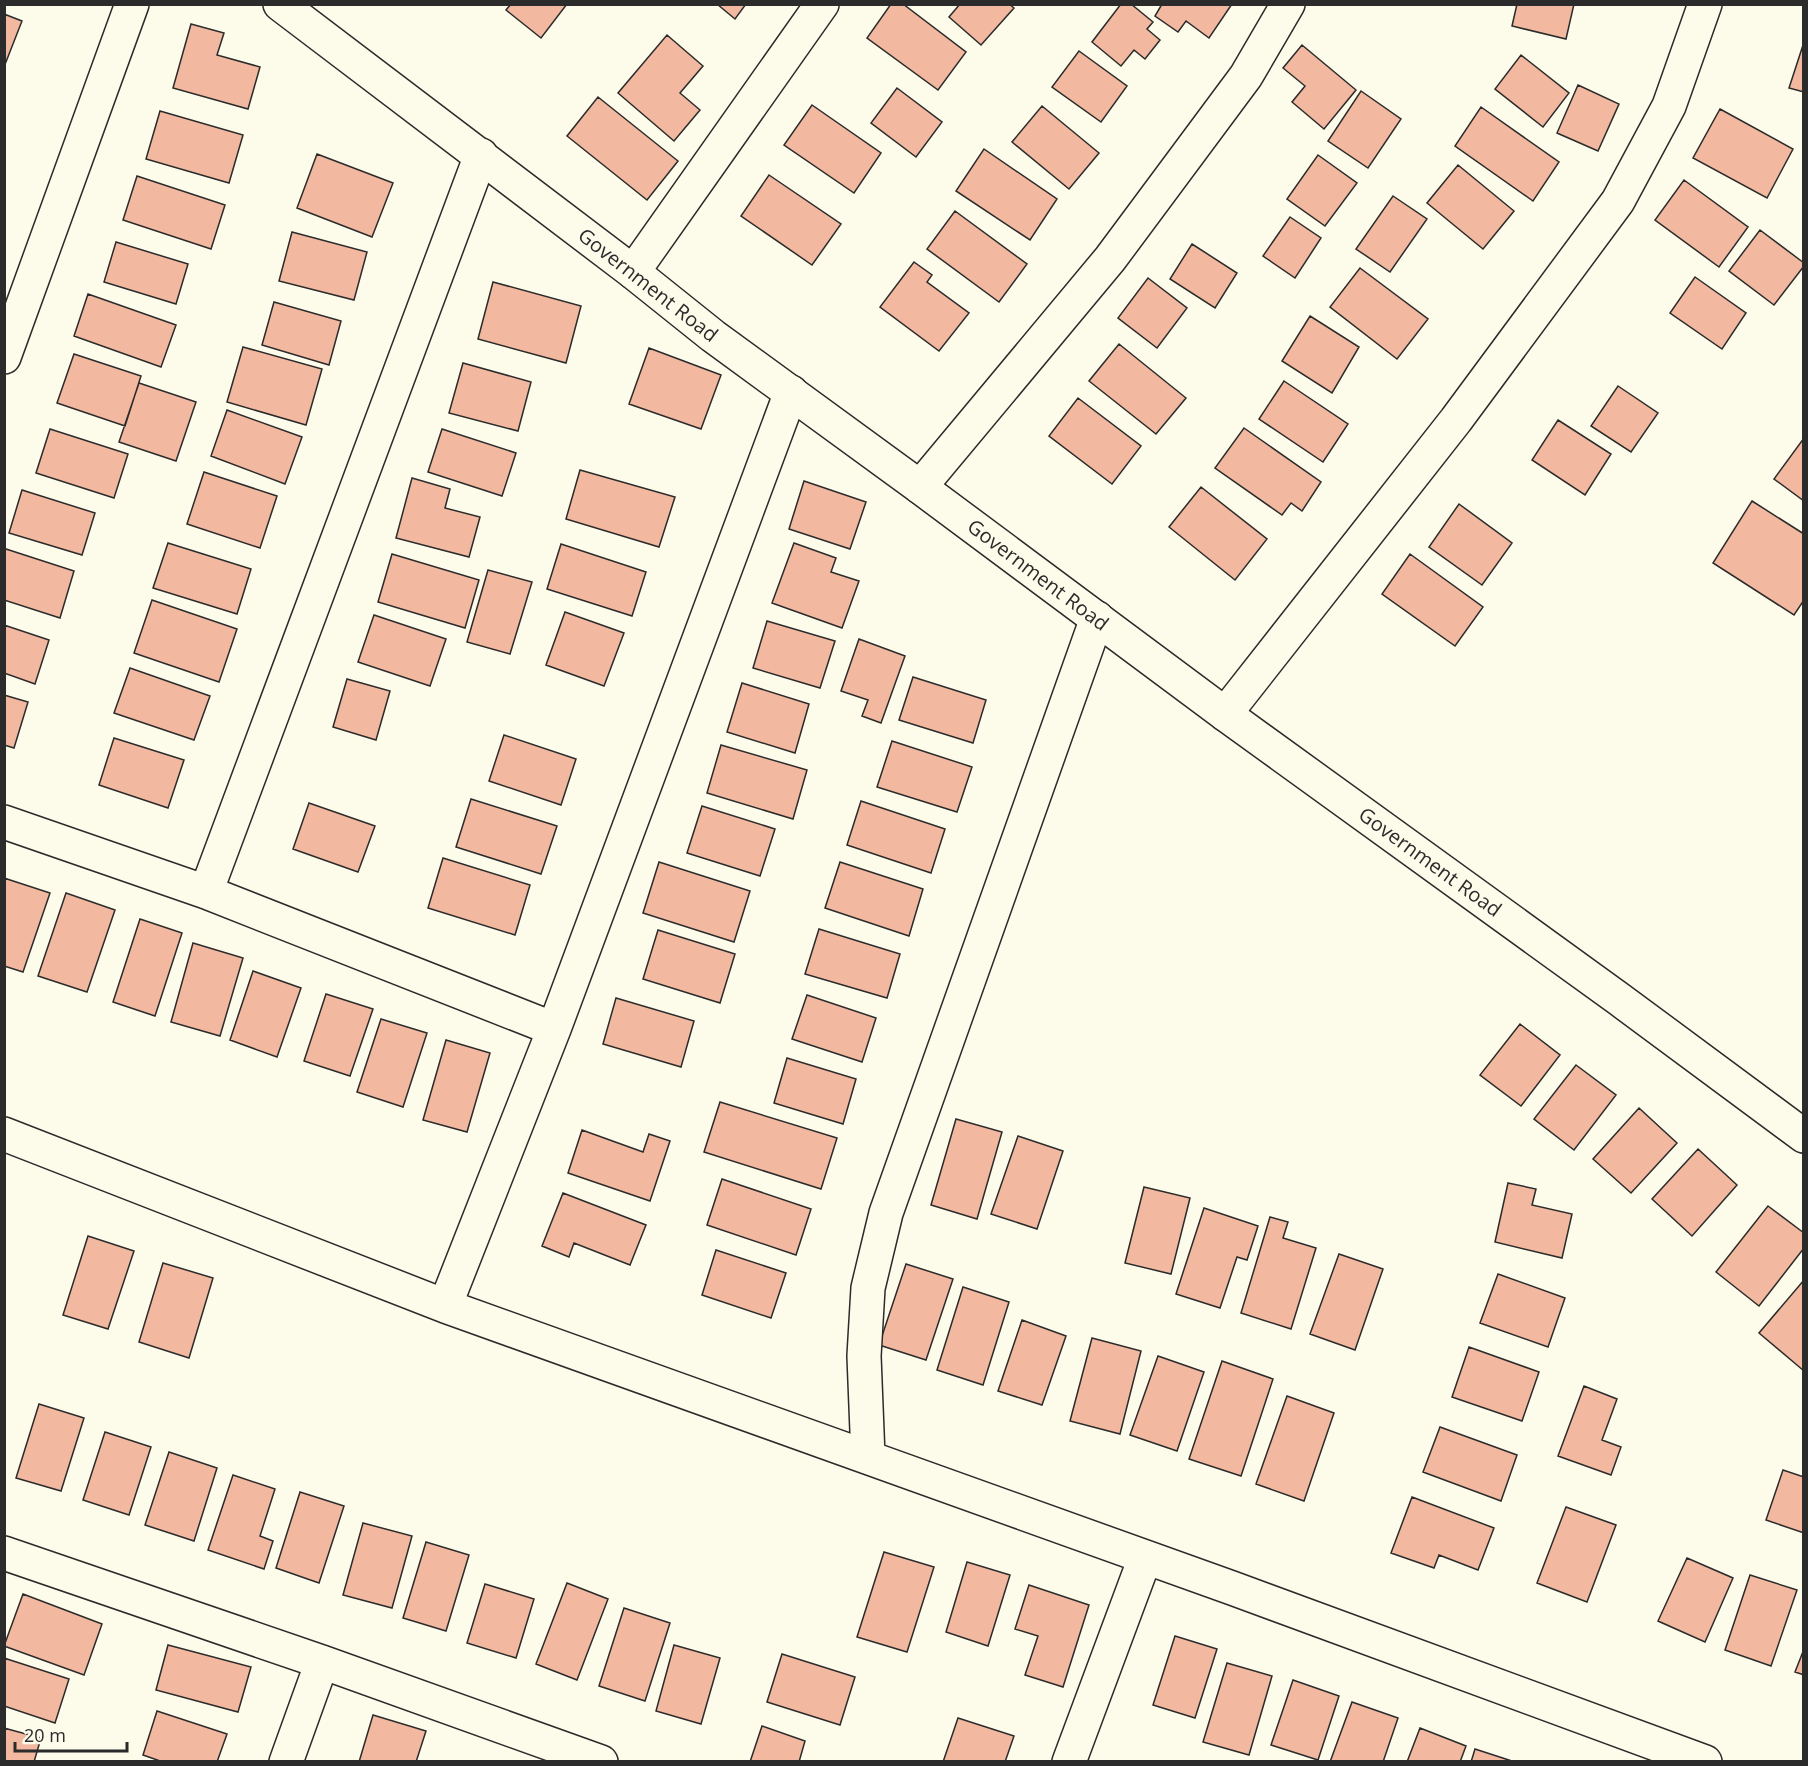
<svg xmlns="http://www.w3.org/2000/svg" width="1808" height="1766" viewBox="0 0 1808 1766" font-family="'Open Sans',sans-serif">
  <style>
    .building { fill: #f2b8a0; stroke: #2b2b2b; stroke-width: 1.5 }
    .lines { fill: none; stroke-linecap: round; stroke-linejoin: round }
    .street-casing { stroke: #2b2b2b; stroke-width: 36 }
    .secondary-casing { stroke: #2b2b2b; stroke-width: 36 }
    .street { stroke: #fdfbea; stroke-width: 33 }
    .secondary { stroke: #fdfbea; stroke-width: 33 }
    .labels { text-anchor: middle; stroke-width: 4.5; stroke-linejoin: round; paint-order: stroke }
    .street-label { font-size: 20px; fill: #2b2b2b; stroke: #fdfbea }
  </style>
  <rect width="100%" height="100%" fill="#fdfbea"/>
  <path class="building" d="M 511,4 L 567,4 L 541,38 L 506,10 Z
    M 717,4 L 746,4 L 735,19 Z
    M 891,4 L 903,4 L 966,52 L 938,90 L 867,38 Z
    M 960,4 L 1009,4 L 1014,8 L 981,45 L 949,17 Z
    M 1121,4 L 1131,4 L 1153,22 L 1147,29 L 1160,40 L 1145,59 L 1134,50 L 1121,66 L 1092,42 Z
    M 1162,4 L 1232,4 L 1209,38 L 1186,21 L 1178,32 L 1155,16 Z
    M 1517,4 L 1574,4 L 1566,39 L 1512,26 Z
    M 4,14 L 22,21 L 4,67 Z
    M 191,24 L 224,33 L 217,55 L 260,67 L 248,109 L 173,88 Z
    M 667,35 L 703,66 L 680,93 L 700,110 L 674,141 L 618,93 Z
    M 1804,42 L 1804,92 L 1789,88 Z
    M 1302,45 L 1356,90 L 1324,129 L 1292,102 L 1305,86 L 1283,68 Z
    M 1079,51 L 1127,86 L 1101,122 L 1052,87 Z
    M 1521,55 L 1569,93 L 1543,127 L 1495,89 Z
    M 1578,85 L 1619,104 L 1598,151 L 1557,133 Z
    M 897,88 L 942,122 L 916,157 L 871,123 Z
    M 1361,91 L 1401,119 L 1368,168 L 1328,141 Z
    M 598,97 L 678,161 L 647,200 L 567,136 Z
    M 812,105 L 881,153 L 854,193 L 784,145 Z
    M 1042,106 L 1099,153 L 1069,189 L 1012,142 Z
    M 1481,107 L 1559,162 L 1533,201 L 1455,146 Z
    M 1720,109 L 1793,149 L 1767,198 L 1693,158 Z
    M 160,111 L 243,135 L 229,183 L 146,159 Z
    M 984,149 L 1057,199 L 1030,240 L 956,191 Z
    M 317,154 L 393,183 L 372,237 L 297,208 Z
    M 1318,155 L 1357,183 L 1325,226 L 1287,199 Z
    M 1458,165 L 1514,211 L 1483,249 L 1427,203 Z
    M 769,175 L 841,224 L 812,265 L 741,216 Z
    M 137,176 L 225,205 L 211,249 L 123,220 Z
    M 1684,180 L 1748,227 L 1719,267 L 1655,220 Z
    M 1393,196 L 1427,219 L 1390,272 L 1356,249 Z
    M 955,211 L 1027,264 L 999,302 L 927,249 Z
    M 1290,217 L 1321,238 L 1295,278 L 1263,256 Z
    M 1760,230 L 1804,263 L 1804,266 L 1774,305 L 1729,271 Z
    M 292,232 L 367,252 L 354,300 L 279,281 Z
    M 116,242 L 188,264 L 176,304 L 104,282 Z
    M 1192,244 L 1237,273 L 1215,308 L 1170,279 Z
    M 914,262 L 932,275 L 927,282 L 969,313 L 939,351 L 880,307 Z
    M 1360,268 L 1428,319 L 1397,359 L 1330,307 Z
    M 1695,277 L 1746,313 L 1722,349 L 1670,313 Z
    M 1148,278 L 1187,308 L 1157,348 L 1118,318 Z
    M 493,282 L 581,306 L 566,363 L 478,339 Z
    M 88,294 L 176,325 L 161,367 L 74,336 Z
    M 274,302 L 341,321 L 329,365 L 262,345 Z
    M 1310,316 L 1359,347 L 1332,393 L 1282,361 Z
    M 1119,344 L 1186,398 L 1156,434 L 1089,381 Z
    M 243,347 L 322,369 L 306,425 L 227,402 Z
    M 649,348 L 721,375 L 701,429 L 629,404 Z
    M 74,354 L 141,376 L 125,426 L 57,403 Z
    M 463,363 L 531,382 L 518,431 L 449,413 Z
    M 1284,381 L 1348,424 L 1323,462 L 1259,419 Z
    M 139,383 L 196,402 L 176,461 L 119,442 Z
    M 1618,386 L 1658,413 L 1631,452 L 1591,426 Z
    M 1078,398 L 1141,446 L 1112,484 L 1049,436 Z
    M 227,410 L 302,437 L 285,484 L 211,456 Z
    M 1558,420 L 1611,454 L 1585,495 L 1532,460 Z
    M 1244,428 L 1321,482 L 1302,511 L 1291,503 L 1282,515 L 1215,468 Z
    M 50,429 L 128,454 L 114,498 L 36,473 Z
    M 442,429 L 516,453 L 502,496 L 428,472 Z
    M 1804,438 L 1804,501 L 1774,479 Z
    M 580,470 L 675,497 L 659,547 L 566,519 Z
    M 204,472 L 277,496 L 260,548 L 187,524 Z
    M 412,478 L 450,489 L 445,508 L 480,517 L 469,557 L 396,538 Z
    M 804,481 L 866,502 L 850,549 L 789,529 Z
    M 1201,487 L 1267,539 L 1235,580 L 1169,527 Z
    M 22,490 L 95,513 L 82,555 L 9,533 Z
    M 1752,501 L 1804,534 L 1804,600 L 1794,615 L 1713,563 Z
    M 1459,504 L 1512,543 L 1482,585 L 1429,547 Z
    M 168,543 L 251,569 L 237,614 L 153,588 Z
    M 794,543 L 836,558 L 831,572 L 859,581 L 842,628 L 772,603 Z
    M 561,544 L 646,572 L 632,616 L 547,589 Z
    M 6,549 L 74,571 L 60,618 L 4,600 L 4,553 Z
    M 392,554 L 479,580 L 465,628 L 378,602 Z
    M 1410,554 L 1483,607 L 1455,646 L 1382,594 Z
    M 488,570 L 532,582 L 510,654 L 467,642 Z
    M 152,600 L 237,629 L 219,682 L 134,653 Z
    M 565,612 L 624,633 L 604,686 L 546,665 Z
    M 374,615 L 446,639 L 430,686 L 358,662 Z
    M 767,621 L 835,641 L 820,688 L 753,668 Z
    M 4,625 L 49,640 L 35,684 L 4,673 Z
    M 859,639 L 905,656 L 881,723 L 862,716 L 868,700 L 841,691 Z
    M 130,668 L 210,696 L 194,740 L 114,713 Z
    M 913,677 L 986,700 L 973,743 L 899,720 Z
    M 347,679 L 390,691 L 376,740 L 333,727 Z
    M 742,683 L 809,704 L 795,753 L 727,732 Z
    M 4,695 L 28,702 L 14,748 L 4,745 Z
    M 504,735 L 576,759 L 561,805 L 489,781 Z
    M 114,738 L 184,760 L 168,808 L 99,785 Z
    M 892,741 L 972,767 L 957,812 L 877,787 Z
    M 721,745 L 807,770 L 793,819 L 707,793 Z
    M 471,799 L 557,826 L 541,874 L 456,847 Z
    M 861,801 L 945,829 L 931,873 L 847,845 Z
    M 309,803 L 375,826 L 358,872 L 293,849 Z
    M 702,806 L 775,829 L 760,876 L 687,853 Z
    M 443,858 L 530,885 L 515,935 L 428,908 Z
    M 659,862 L 750,891 L 734,942 L 643,913 Z
    M 840,862 L 923,889 L 909,936 L 825,908 Z
    M 4,878 L 50,893 L 23,972 L 4,966 Z
    M 66,893 L 115,910 L 87,992 L 38,976 Z
    M 140,919 L 182,933 L 155,1016 L 113,1002 Z
    M 819,929 L 900,954 L 887,998 L 805,974 Z
    M 658,930 L 735,954 L 720,1003 L 643,979 Z
    M 193,943 L 243,958 L 220,1036 L 171,1022 Z
    M 253,971 L 301,988 L 277,1057 L 230,1040 Z
    M 326,994 L 373,1009 L 350,1076 L 304,1061 Z
    M 807,995 L 876,1018 L 862,1062 L 792,1039 Z
    M 616,998 L 694,1021 L 681,1067 L 603,1044 Z
    M 381,1019 L 427,1033 L 403,1107 L 357,1092 Z
    M 1520,1024 L 1560,1055 L 1521,1106 L 1480,1075 Z
    M 446,1040 L 490,1053 L 467,1132 L 423,1120 Z
    M 787,1058 L 856,1079 L 843,1124 L 774,1103 Z
    M 1576,1065 L 1616,1095 L 1574,1150 L 1534,1119 Z
    M 720,1102 L 837,1138 L 821,1189 L 704,1152 Z
    M 1639,1108 L 1677,1143 L 1631,1193 L 1593,1159 Z
    M 956,1119 L 1002,1132 L 977,1219 L 931,1205 Z
    M 582,1130 L 643,1152 L 649,1134 L 670,1141 L 650,1201 L 568,1173 Z
    M 1018,1136 L 1063,1151 L 1037,1229 L 991,1214 Z
    M 1698,1149 L 1737,1185 L 1692,1236 L 1652,1199 Z
    M 722,1179 L 811,1209 L 796,1255 L 707,1225 Z
    M 1508,1183 L 1536,1189 L 1532,1205 L 1572,1214 L 1562,1258 L 1495,1242 Z
    M 1144,1187 L 1190,1198 L 1171,1274 L 1125,1263 Z
    M 563,1193 L 646,1225 L 630,1265 L 574,1243 L 569,1257 L 542,1246 Z
    M 1768,1206 L 1804,1233 L 1804,1248 L 1759,1306 L 1716,1272 Z
    M 1204,1208 L 1258,1226 L 1247,1260 L 1237,1257 L 1220,1308 L 1176,1294 Z
    M 1270,1217 L 1288,1222 L 1283,1238 L 1316,1248 L 1291,1329 L 1241,1313 Z
    M 88,1236 L 134,1251 L 108,1329 L 63,1315 Z
    M 716,1250 L 786,1273 L 771,1318 L 702,1295 Z
    M 1339,1254 L 1383,1269 L 1355,1350 L 1310,1334 Z
    M 163,1263 L 213,1278 L 189,1358 L 139,1342 Z
    M 906,1264 L 953,1279 L 926,1360 L 879,1345 Z
    M 1498,1274 L 1565,1298 L 1548,1347 L 1480,1323 Z
    M 1804,1280 L 1804,1371 L 1759,1333 Z
    M 963,1287 L 1009,1302 L 983,1385 L 937,1370 Z
    M 1022,1320 L 1066,1336 L 1042,1405 L 998,1391 Z
    M 1092,1338 L 1141,1351 L 1120,1434 L 1070,1421 Z
    M 1469,1347 L 1539,1372 L 1522,1421 L 1452,1397 Z
    M 1158,1356 L 1204,1372 L 1177,1451 L 1130,1435 Z
    M 1222,1361 L 1273,1379 L 1241,1476 L 1189,1459 Z
    M 1584,1386 L 1617,1399 L 1602,1440 L 1621,1447 L 1611,1475 L 1558,1456 Z
    M 1287,1396 L 1334,1413 L 1304,1501 L 1256,1484 Z
    M 39,1404 L 84,1418 L 61,1491 L 16,1478 Z
    M 1440,1427 L 1517,1455 L 1501,1501 L 1423,1472 Z
    M 105,1432 L 151,1447 L 129,1515 L 83,1500 Z
    M 169,1452 L 217,1468 L 194,1541 L 145,1525 Z
    M 1783,1470 L 1804,1477 L 1804,1533 L 1766,1520 Z
    M 233,1475 L 275,1489 L 260,1536 L 273,1541 L 264,1569 L 208,1550 Z
    M 300,1492 L 344,1506 L 319,1583 L 276,1568 Z
    M 1412,1497 L 1494,1528 L 1478,1570 L 1439,1555 L 1434,1568 L 1391,1553 Z
    M 1566,1507 L 1616,1525 L 1587,1602 L 1537,1583 Z
    M 363,1523 L 412,1536 L 392,1608 L 343,1595 Z
    M 426,1542 L 469,1555 L 446,1631 L 403,1618 Z
    M 884,1552 L 934,1567 L 907,1652 L 857,1637 Z
    M 1687,1558 L 1733,1578 L 1705,1642 L 1658,1621 Z
    M 967,1562 L 1010,1575 L 988,1646 L 946,1632 Z
    M 1750,1575 L 1797,1590 L 1771,1666 L 1725,1650 Z
    M 567,1583 L 608,1599 L 577,1680 L 536,1664 Z
    M 485,1584 L 534,1599 L 516,1658 L 467,1643 Z
    M 1029,1585 L 1089,1605 L 1063,1687 L 1025,1675 L 1038,1636 L 1015,1629 Z
    M 23,1594 L 102,1624 L 84,1675 L 4,1646 Z
    M 624,1608 L 670,1623 L 645,1701 L 599,1686 Z
    M 1175,1636 L 1217,1649 L 1195,1718 L 1153,1705 Z
    M 168,1645 L 251,1667 L 238,1712 L 156,1690 Z
    M 674,1645 L 720,1658 L 701,1724 L 656,1711 Z
    M 1804,1649 L 1804,1675 L 1795,1672 Z
    M 782,1654 L 855,1677 L 840,1725 L 767,1702 Z
    M 4,1658 L 69,1679 L 55,1723 L 4,1706 Z
    M 1227,1663 L 1272,1676 L 1249,1755 L 1203,1742 Z
    M 1293,1680 L 1339,1696 L 1318,1760 L 1271,1745 Z
    M 1352,1702 L 1398,1718 L 1383,1762 L 1330,1762 Z
    M 157,1711 L 227,1734 L 217,1762 L 163,1762 L 143,1755 Z
    M 373,1715 L 426,1731 L 416,1762 L 359,1762 Z
    M 958,1718 L 1014,1736 L 1005,1762 L 943,1762 Z
    M 762,1726 L 805,1741 L 799,1762 L 750,1762 Z
    M 4,1728 L 41,1738 L 34,1762 L 4,1762 Z
    M 1420,1728 L 1466,1746 L 1460,1762 L 1407,1762 Z
    M 1475,1749 L 1515,1762 L 1471,1762 Z"/>
  <g class="lines">
    <defs>
      <path id="street" d="M 633,272 L 822,4
        M 4,357 L 132,4
        M 920,487 L 1110,259 L 1246,76 L 1288,4
        M 1225,714 L 1456,420 L 1618,201 L 1669,106 L 1705,4
        M 4,822 L 206,892 L 554,1029 L 791,392
        M 206,892 L 481,155
        M 4,1134 L 445,1306 L 1232,1588 L 1705,1762
        M 445,1306 L 554,1029
        M 868,1457 L 864,1356 L 868,1288 L 886,1213 L 1097,618
        M 4,1553 L 322,1662 L 601,1762
        M 286,1762 L 322,1662
        M 1069,1762 L 1145,1558"/>
      <path id="secondary" d="M 280,4 L 633,272 L 713,336 L 920,487 L 1225,714 L 1619,999 L 1804,1136"/>
    </defs>
    <use href="#street" class="street-casing"/>
    <use href="#secondary" class="secondary-casing"/>
    <use href="#street" class="street"/>
    <use href="#secondary" class="secondary"/>
  </g>
  <g class="labels">
    <g class="street-label">
      <text transform="translate(648 285) rotate(38)" y="7">Government Road</text>
      <text transform="translate(1038 575) rotate(37)" y="7">Government Road</text>
      <text transform="translate(1430 862) rotate(36)" y="7">Government Road</text>
    </g>
  </g>
  <rect width="1808" height="1766" fill="none" stroke="#2b2b2b" stroke-width="12"/>
  <path d="M15 1742v9h112v-9" fill="none" stroke="#2b2b2b" stroke-width="3"/>
  <text x="24" y="1742" font-size="18" fill="#2b2b2b" stroke="#fdfbea" stroke-width="4.5" paint-order="stroke">20 m</text>
</svg>
